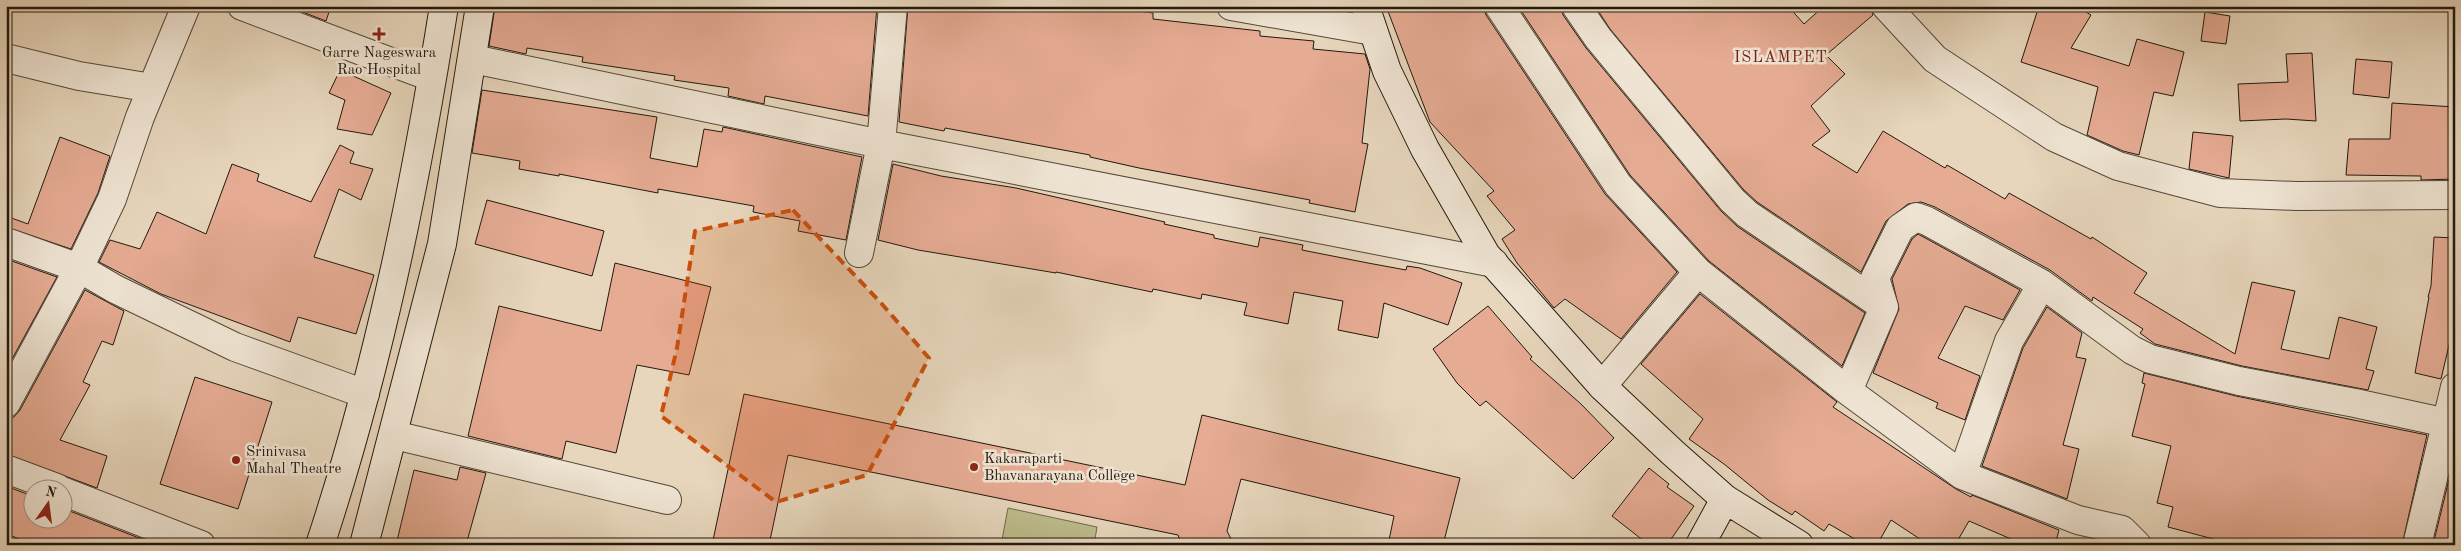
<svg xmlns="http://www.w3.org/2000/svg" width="2461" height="551" viewBox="0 0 2461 551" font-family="'Old Standard TT',serif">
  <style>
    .green { fill: #bdbc8c; stroke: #706a4c }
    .building { fill: #e5ab93; stroke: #23180d }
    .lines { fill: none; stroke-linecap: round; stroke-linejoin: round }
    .street-casing { stroke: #544839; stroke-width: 30 }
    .secondary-casing { stroke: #23180d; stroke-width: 30 }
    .street { stroke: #efe4d3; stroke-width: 28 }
    .secondary { stroke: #efe4d3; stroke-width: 28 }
    .marked { fill: #ca4f0c; fill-opacity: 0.2; stroke: #ca4f0c; stroke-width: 4; stroke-dasharray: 10 6; stroke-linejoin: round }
    .poi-dot { fill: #8f2418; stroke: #efe4d3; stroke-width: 2 }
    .labels { text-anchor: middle; stroke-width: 5; stroke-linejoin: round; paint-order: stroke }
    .poi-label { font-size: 15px; fill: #23180d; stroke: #efe4d3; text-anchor: start }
    .neighbourhood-label { font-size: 16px; letter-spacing: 1px; fill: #7a1f14; stroke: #efe4d3 }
  </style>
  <rect width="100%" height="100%" fill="#e7d6bc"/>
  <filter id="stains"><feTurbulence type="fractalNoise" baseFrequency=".004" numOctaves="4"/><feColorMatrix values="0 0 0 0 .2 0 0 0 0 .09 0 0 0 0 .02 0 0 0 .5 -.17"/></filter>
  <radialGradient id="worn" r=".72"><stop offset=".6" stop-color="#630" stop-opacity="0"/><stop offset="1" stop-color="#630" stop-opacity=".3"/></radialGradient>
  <path class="green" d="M 1008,508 L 1097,527 L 1094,545 L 1001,545 Z"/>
  <path class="building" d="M 287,6 L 331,6 L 326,21 Z
    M 495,6 L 877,6 L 868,116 L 765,96 L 764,104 L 728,96 L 729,88 L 674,80 L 675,76 L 582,62 L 583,57 L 527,48 L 526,54 L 489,46 Z
    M 908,6 L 1101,6 L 1153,13 L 1153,19 L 1260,31 L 1260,36 L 1314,41 L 1313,49 L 1365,54 L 1370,69 L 1362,143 L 1368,144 L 1355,212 L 1309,203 L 1310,200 L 1139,168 L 1090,157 L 1090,155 L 945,128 L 944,131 L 899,122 Z
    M 1386,6 L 1483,6 L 1486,15 L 1605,194 L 1677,272 L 1621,339 L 1565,299 L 1554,308 L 1517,263 L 1502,239 L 1515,230 L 1487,196 L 1494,191 L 1430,122 Z
    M 1518,6 L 1561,6 L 1563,15 L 1586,48 L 1721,211 L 1738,227 L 1865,313 L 1842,366 L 1709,261 L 1630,175 Z
    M 1595,6 L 1788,6 L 1804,24 L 1824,6 L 1871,6 L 1873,15 L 1826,55 L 1845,74 L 1811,106 L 1830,131 L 1812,145 L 1857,173 L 1883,131 L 1945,168 L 1947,165 L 2005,199 L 2009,193 L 2091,239 L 2092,237 L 2147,273 L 2134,293 L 2235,354 L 2252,282 L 2295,291 L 2281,349 L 2329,359 L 2339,317 L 2377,327 L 2366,369 L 2374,371 L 2368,390 L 2242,366 L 2155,344 L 2140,333 L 2143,329 L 2093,297 L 2092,301 L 2050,270 L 1935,207 L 1921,202 L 1908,204 L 1886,221 L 1861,272 L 1757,202 L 1743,189 L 1610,29 Z
    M 2039,6 L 2076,6 L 2091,15 L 2071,48 L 2129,66 L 2137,39 L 2184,52 L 2173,96 L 2154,92 L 2139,155 L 2123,151 L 2087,135 L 2098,87 L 2021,62 Z
    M 2205,12 L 2230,16 L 2226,44 L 2201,41 Z
    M 2312,53 L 2316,121 L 2286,119 L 2240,121 L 2238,84 L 2288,82 L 2286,54 Z
    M 2356,59 L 2392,62 L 2389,98 L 2353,94 Z
    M 340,70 L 391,93 L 372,135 L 337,129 L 345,100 L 329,93 Z
    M 482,90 L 657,117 L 650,158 L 697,167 L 704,129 L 722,132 L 723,127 L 862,157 L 846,240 L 798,231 L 800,221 L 753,212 L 754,206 L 658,189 L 658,193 L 559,174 L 559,176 L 519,169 L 520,161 L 472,153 Z
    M 2392,103 L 2455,107 L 2455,179 L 2421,180 L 2421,176 L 2346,175 L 2349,139 L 2390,139 Z
    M 2193,132 L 2233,136 L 2229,178 L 2189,169 Z
    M 60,137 L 110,156 L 98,193 L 71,249 L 6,227 L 6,216 L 28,224 Z
    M 340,145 L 354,152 L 350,163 L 373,169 L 361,200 L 339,189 L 314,257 L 374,275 L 356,334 L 298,317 L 290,342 L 161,294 L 99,262 L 110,240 L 140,249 L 157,212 L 206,234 L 232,164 L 259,174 L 257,181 L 311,202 Z
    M 893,164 L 941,176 L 1016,188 L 1165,222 L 1164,224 L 1214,235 L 1214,238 L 1258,247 L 1260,237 L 1303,245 L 1302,250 L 1368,263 L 1406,270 L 1407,266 L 1420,268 L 1462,283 L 1448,325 L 1384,303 L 1378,338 L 1338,330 L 1343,301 L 1294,292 L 1288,324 L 1244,315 L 1247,303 L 1202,294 L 1201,299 L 1153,289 L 1152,292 L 1056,272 L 1056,273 L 918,250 L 878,240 Z
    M 487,200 L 604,231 L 592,276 L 475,244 Z
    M 1918,234 L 2020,290 L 2003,320 L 1965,306 L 1938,358 L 1980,376 L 1965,420 L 1936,408 L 1938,403 L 1873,373 L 1899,309 L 1892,279 L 1912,239 Z
    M 2434,237 L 2455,238 L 2455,342 L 2450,341 L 2441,379 L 2415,373 L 2429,297 L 2428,297 L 2431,286 Z
    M 6,259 L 57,277 L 6,370 Z
    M 615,263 L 711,287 L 689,375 L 637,365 L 616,453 L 566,441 L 562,459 L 468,436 L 499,306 L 601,331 Z
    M 85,290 L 124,311 L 113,345 L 102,341 L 83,382 L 90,385 L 60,440 L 107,456 L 97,488 L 6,454 L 6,419 L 14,417 L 20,410 Z
    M 1700,294 L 1837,402 L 1833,407 L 1956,489 L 1971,497 L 1972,495 L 2059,530 L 2055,545 L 2025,545 L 1969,521 L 1955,545 L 1929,545 L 1891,520 L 1877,545 L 1865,545 L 1829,524 L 1824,531 L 1795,511 L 1792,515 L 1768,500 L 1724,464 L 1689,439 L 1703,419 L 1641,364 Z
    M 1488,306 L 1532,357 L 1530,359 L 1581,404 L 1614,438 L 1573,479 L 1486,401 L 1480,406 L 1457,383 L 1433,349 Z
    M 2047,307 L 2082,333 L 2076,357 L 2086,359 L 2063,445 L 2079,449 L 2067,499 L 1982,466 L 2023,348 Z
    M 2144,373 L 2236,396 L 2427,435 L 2402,545 L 2236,545 L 2168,527 L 2173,507 L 2157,503 L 2171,446 L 2132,436 L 2145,384 L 2142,383 Z
    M 195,377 L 272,402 L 238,509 L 160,484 Z
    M 744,394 L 1185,485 L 1202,415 L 1460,478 L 1443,545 L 1388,545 L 1394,516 L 1241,479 L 1227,531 L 1234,545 L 1182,545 L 1178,535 L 788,455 L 769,545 L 712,545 Z
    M 2453,463 L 2455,463 L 2455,545 L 2433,545 Z
    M 460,467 L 486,473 L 466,545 L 396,545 L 414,470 L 457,480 Z
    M 1649,468 L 1669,484 L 1667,487 L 1694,506 L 1667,545 L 1649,545 L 1612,516 Z
    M 6,486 L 32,496 L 32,518 L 62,518 L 62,508 L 157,545 L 31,545 L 6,533 Z"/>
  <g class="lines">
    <defs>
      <path id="street" d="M 242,6 L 431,77
        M 1231,6 L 1373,31
        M 1499,6 L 1618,185 L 1698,272 L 1848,391 L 1962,475 L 2078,520 L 2122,530 L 2137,545
        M 1576,6 L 1598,38 L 1732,200 L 1747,214 L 1884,307
        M 1886,6 L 1935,59 L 2054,137 L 2118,166 L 2220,193 L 2296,196 L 2455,195
        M 6,58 L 79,76 L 152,88
        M 473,59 L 881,144 L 1494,263
        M 6,242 L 79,268 L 115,289 L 235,347 L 365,394
        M 859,253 L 881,144 L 893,6
        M 1602,386 L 1698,272
        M 1848,391 L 1884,307 L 1875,278 L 1900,228 L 1916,217 L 1927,221 L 2042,284 L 2132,350 L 2150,359 L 2239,381 L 2355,403 L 2447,423
        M 6,403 L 79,268 L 112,199 L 140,117 L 186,6
        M 394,435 L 667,500
        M 6,469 L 57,488
        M 1962,475 L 2009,341 L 2042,284
        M 62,491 L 201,545
        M 2417,545 L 2455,387"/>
      <path id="secondary" d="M 1365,6 L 1387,71 L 1425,149 L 1486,255 L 1602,386 L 1672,452 L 1725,499 L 1799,545
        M 320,545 C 378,370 415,188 444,6
        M 364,545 L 442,244 L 480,6
        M 1700,545 L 1725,499"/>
    </defs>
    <use href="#street" class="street-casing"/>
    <use href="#secondary" class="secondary-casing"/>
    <use href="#street" class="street"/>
    <use href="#secondary" class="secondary"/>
  </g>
  <path class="marked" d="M 793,210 L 881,303 L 929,358 L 867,475 L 776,502 L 661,416 L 677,348 L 695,231 Z"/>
  <g class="poi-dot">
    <path d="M376.5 26.5h5v5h5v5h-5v5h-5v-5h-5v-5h5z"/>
    <circle cx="236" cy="460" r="5"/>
    <circle cx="974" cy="467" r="5"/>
  </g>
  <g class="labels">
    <g class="poi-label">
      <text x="379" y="57" text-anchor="middle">Garre Nageswara<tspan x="379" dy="17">Rao Hospital</tspan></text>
      <text x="246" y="456">Srinivasa<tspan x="246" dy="17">Mahal Theatre</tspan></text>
      <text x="984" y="463">Kakaraparti<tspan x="984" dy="17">Bhavanarayana College</tspan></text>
    </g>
    <g class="neighbourhood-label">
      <text x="1781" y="62">ISLAMPET</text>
    </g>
  </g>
  <rect width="2461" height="551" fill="none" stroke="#e7d6bc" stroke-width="25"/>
  <rect x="8" y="8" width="2446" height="536" fill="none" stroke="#23180d" stroke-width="2.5"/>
  <rect x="12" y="12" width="2436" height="526" fill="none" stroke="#23180d"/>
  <g transform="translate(48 504) rotate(14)"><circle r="24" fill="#efe4d3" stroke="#9d9284"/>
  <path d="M0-4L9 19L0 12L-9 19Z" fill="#8f2418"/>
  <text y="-8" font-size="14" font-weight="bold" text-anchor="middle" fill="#23180d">N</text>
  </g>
  <rect width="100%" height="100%" filter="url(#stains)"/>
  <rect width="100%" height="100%" fill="url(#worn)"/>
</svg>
